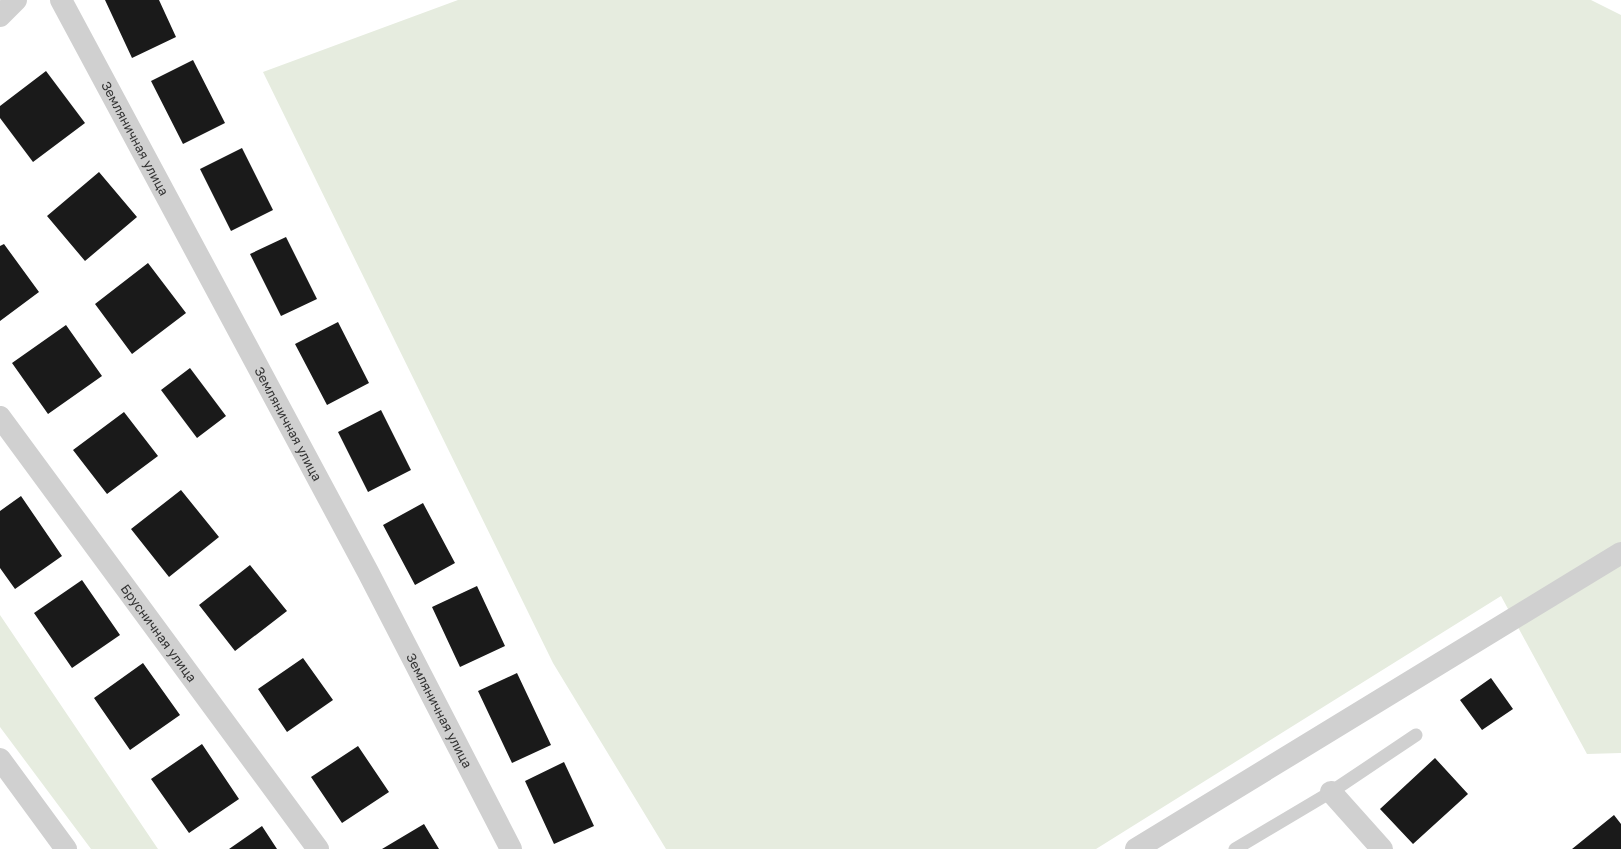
<svg xmlns="http://www.w3.org/2000/svg" width="1621" height="849" viewBox="0 0 1621 849" font-family="'Golos Text',sans-serif">
  <style>
    .green { fill: #e6ecdf }
    .building { fill: #1a1a1a }
    .lines { fill: none; stroke-linecap: round; stroke-linejoin: round }
    .service { stroke: #d0d0d0; stroke-width: 13 }
    .minor { stroke: #d0d0d0; stroke-width: 22 }
    .tertiary { stroke: #d0d0d0; stroke-width: 22 }
    .labels { text-anchor: middle; stroke-width: 4; stroke-linejoin: round; paint-order: stroke }
    .street-label { font-size: 13px; fill: #333; stroke: #fff }
  </style>
  <rect width="100%" height="100%" fill="#fff"/>
  <path class="green" d="M 458,0 L 1591,0 L 1621,15 L 1621,753 L 1587,754 L 1501,596 L 1096,849 L 666,849 L 553,663 L 263,72 Z
    M 0,615 L 158,849 L 91,849 L 0,727 Z"/>
  <path class="building" d="M 105,0 L 159,0 L 176,37 L 132,58 Z
    M 193,60 L 225,123 L 183,144 L 151,81 Z
    M 46,71 L 85,123 L 33,162 L 0,118 L 0,106 Z
    M 242,148 L 273,210 L 231,231 L 200,169 Z
    M 99,172 L 137,217 L 85,261 L 47,216 Z
    M 286,237 L 317,299 L 281,316 L 250,254 Z
    M 4,244 L 39,292 L 0,321 L 0,246 Z
    M 148,263 L 186,313 L 132,354 L 95,304 Z
    M 338,322 L 369,383 L 327,405 L 295,344 Z
    M 66,325 L 102,376 L 48,414 L 12,363 Z
    M 190,368 L 226,416 L 197,438 L 161,390 Z
    M 381,410 L 411,470 L 368,492 L 338,432 Z
    M 124,412 L 158,456 L 107,494 L 73,450 Z
    M 181,490 L 219,537 L 169,577 L 131,529 Z
    M 21,496 L 62,556 L 15,589 L 0,568 L 0,511 Z
    M 423,503 L 455,563 L 415,585 L 383,525 Z
    M 250,565 L 287,611 L 235,651 L 199,605 Z
    M 82,580 L 120,635 L 72,668 L 34,613 Z
    M 477,586 L 505,646 L 460,667 L 432,607 Z
    M 303,658 L 333,700 L 287,732 L 258,689 Z
    M 143,663 L 180,715 L 130,750 L 94,698 Z
    M 517,673 L 551,745 L 512,763 L 478,691 Z
    M 1491,678 L 1513,709 L 1482,730 L 1460,700 Z
    M 202,744 L 239,799 L 189,833 L 151,779 Z
    M 358,746 L 389,792 L 342,823 L 311,777 Z
    M 1435,758 L 1468,794 L 1413,844 L 1380,809 Z
    M 564,762 L 594,826 L 554,844 L 525,781 Z
    M 1614,815 L 1621,824 L 1621,849 L 1572,849 Z
    M 424,824 L 439,849 L 382,849 Z
    M 262,826 L 277,849 L 229,849 Z"/>
  <g class="lines">
    <path class="service" d="M 1235,849 L 1331,792 L 1416,735"/>
    <g class="minor">
      <path id="s1" d="M 61,0 L 368,572 L 511,849"/>
      <path d="M 0,16 L 16,0"/>
      <path id="s2" d="M 0,417 L 318,849"/>
      <path d="M 0,759 L 66,849"/>
      <path d="M 1331,792 L 1382,849"/>
    </g>
    <path class="tertiary" d="M 1136,849 L 1621,553"/>
  </g>
  <g class="labels">
    <g class="street-label">
      <text dy="5" stroke="none"><textPath href="#s1" startOffset="157">Земляничная улица</textPath></text>
      <text dy="5" stroke="none"><textPath href="#s1" startOffset="481">Земляничная улица</textPath></text>
      <text dy="5" stroke="none"><textPath href="#s2" startOffset="268">Брусничная улица</textPath></text>
      <text dy="5" stroke="none"><textPath href="#s1" startOffset="805">Земляничная улица</textPath></text>
    </g>
  </g>
</svg>
